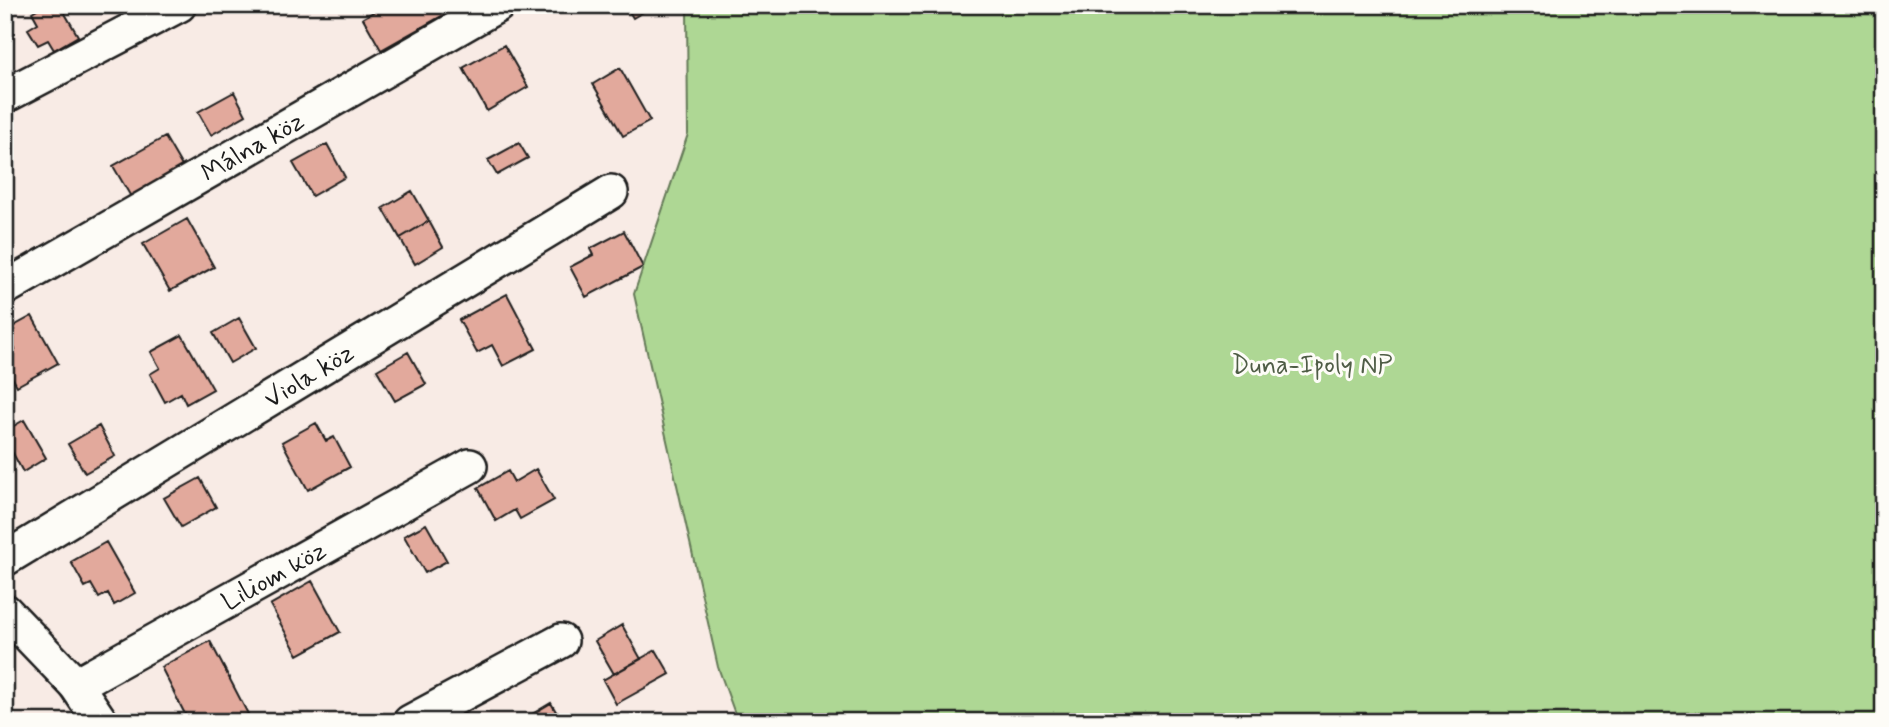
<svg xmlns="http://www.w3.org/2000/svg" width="1889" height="727" viewBox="0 0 1889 727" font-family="Mynerve,sans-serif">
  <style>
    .green { fill: #aed794; stroke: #657a58; stroke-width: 2 }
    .building { fill: #e2a99c; stroke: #1c1c1c; stroke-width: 2 }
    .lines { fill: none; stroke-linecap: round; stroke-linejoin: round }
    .street-casing { stroke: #1c1c1c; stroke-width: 38 }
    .street { stroke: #fdfcf7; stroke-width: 33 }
    .labels { text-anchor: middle; stroke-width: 6; stroke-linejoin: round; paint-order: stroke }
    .street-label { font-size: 26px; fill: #1c1c1c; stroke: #fdfcf7 }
    .park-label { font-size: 26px; fill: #4f5d46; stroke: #fdfcf7 }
  </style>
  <rect width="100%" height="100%" fill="#f8ebe5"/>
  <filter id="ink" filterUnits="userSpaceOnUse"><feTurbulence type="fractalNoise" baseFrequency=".0143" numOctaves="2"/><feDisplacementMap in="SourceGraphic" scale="14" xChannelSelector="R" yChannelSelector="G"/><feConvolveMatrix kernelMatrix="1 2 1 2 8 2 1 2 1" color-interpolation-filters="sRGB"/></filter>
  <g filter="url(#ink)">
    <path class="green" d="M 687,5 L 1884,5 L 1884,722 L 738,722 L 718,667 L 634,294 L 688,134 Z"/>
    <path class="building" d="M 44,5 L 60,5 L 78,36 L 54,50 L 48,40 L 38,45 L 28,29 L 38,23 L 32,12 Z
      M 385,5 L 461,5 L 381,50 L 363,18 Z
      M 619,5 L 655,5 L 633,18 L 627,8 Z
      M 504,45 L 528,87 L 487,111 L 463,68 Z
      M 620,68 L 650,121 L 623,136 L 593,84 Z
      M 234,92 L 246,115 L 211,135 L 198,112 Z
      M 165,137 L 186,173 L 134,202 L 113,166 Z
      M 519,143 L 528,158 L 497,175 L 488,160 Z
      M 327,144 L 345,177 L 312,196 L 293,163 Z
      M 412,191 L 429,221 L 400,238 L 383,208 Z
      M 187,219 L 214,267 L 170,291 L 143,244 Z
      M 429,221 L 443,247 L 415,264 L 400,238 Z
      M 624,231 L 643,267 L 586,297 L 570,267 L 593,255 L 590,249 Z
      M 507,294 L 536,349 L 503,366 L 492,345 L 477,353 L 459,320 Z
      M 32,316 L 58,363 L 17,386 L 5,365 L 5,354 L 15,349 L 5,331 Z
      M 239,318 L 256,348 L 230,363 L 213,333 Z
      M 182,335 L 213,389 L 186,404 L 181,393 L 165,402 L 150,374 L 160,368 L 151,352 Z
      M 408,352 L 426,384 L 395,401 L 377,370 Z
      M 24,420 L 46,458 L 23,472 L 10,448 L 5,451 L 5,431 Z
      M 316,423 L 326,441 L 334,437 L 350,467 L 308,490 L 282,442 Z
      M 99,426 L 115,456 L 85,473 L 68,444 Z
      M 536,469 L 554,500 L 520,519 L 515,510 L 496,521 L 478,488 L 508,471 L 514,482 Z
      M 200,478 L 216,507 L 181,527 L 164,498 Z
      M 426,524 L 447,561 L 425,573 L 404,536 Z
      M 106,542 L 135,593 L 114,605 L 108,593 L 99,598 L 91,584 L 85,587 L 71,562 Z
      M 312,581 L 340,632 L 298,655 L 270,605 Z
      M 622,625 L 641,659 L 614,674 L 595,641 Z
      M 210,641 L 248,714 L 233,722 L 189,722 L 161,667 Z
      M 656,650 L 670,674 L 616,704 L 603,680 Z
      M 551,703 L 562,722 L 519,722 Z"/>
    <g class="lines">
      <defs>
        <g id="street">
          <path d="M 5,96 L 179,5"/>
          <path id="s1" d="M 5,288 L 498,5"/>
          <path id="s2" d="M 5,559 L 611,192"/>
          <path d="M 5,611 L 76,685 L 101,722"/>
          <path id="s3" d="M 76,685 L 470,466"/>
          <path d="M 410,722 L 561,641"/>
        </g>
      </defs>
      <use href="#street" class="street-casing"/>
      <use href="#street" class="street"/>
    </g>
  </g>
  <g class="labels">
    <g class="street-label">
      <text dy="9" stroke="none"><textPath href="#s1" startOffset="285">Málna köz</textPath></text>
      <text dy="9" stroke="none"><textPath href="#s2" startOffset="355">Viola köz</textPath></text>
      <text dy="9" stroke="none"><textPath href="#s3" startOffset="226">Liliom köz</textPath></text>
    </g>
    <g class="park-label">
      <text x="1312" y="373">Duna-Ipoly NP</text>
    </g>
  </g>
  <rect width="1889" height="727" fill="none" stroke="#fdfcf7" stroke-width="28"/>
  <rect x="14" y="14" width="1861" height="699" fill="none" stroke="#1c1c1c" stroke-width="2.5" filter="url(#ink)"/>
</svg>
